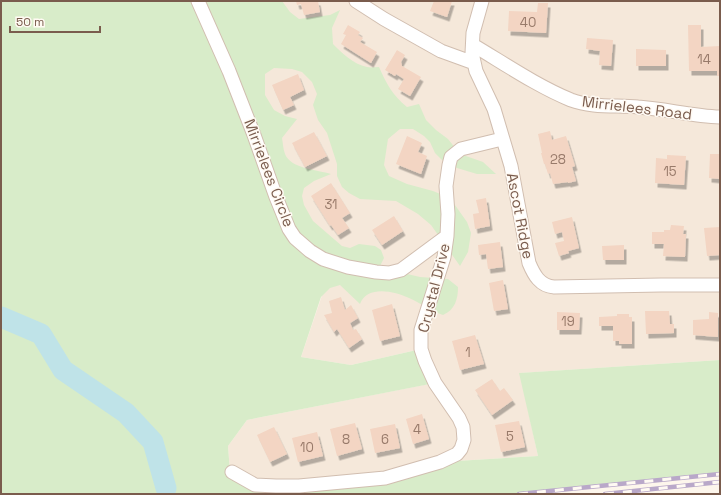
<svg xmlns="http://www.w3.org/2000/svg" width="721" height="495" viewBox="0 0 721 495" font-family="'Space Grotesk',sans-serif">
  <style>
    .residential { fill: #f5e8da }
    .green { fill: #d8ecc9 }
    .lines { fill: none; stroke-linecap: round; stroke-linejoin: round }
    .river { stroke: #bfe3e8; stroke-width: 21 }
    .building { fill: #f3d5c3; filter: url(#shadow) }
    .street-casing { stroke: #d1beb0; stroke-width: 15 }
    .street { stroke: #fff; stroke-width: 13 }
    .rail-casing { stroke: #b9a8c9; stroke-width: 4.5 }
    .rail { stroke: #fffaf3; stroke-width: 3; stroke-dasharray: 9; stroke-linecap: butt }
    .labels { text-anchor: middle; stroke-width: 3; stroke-linejoin: round; paint-order: stroke }
    .number-label { font-size: 13px; fill: #987a6a }
    .street-label { font-size: 15px; fill: #7a5c4d; stroke: #fffaf3 }
  </style>
  <defs>
    <filter id="shadow"><feDropShadow dx="2.5" dy="4.5" stdDeviation="0" flood-color="#0004"/></filter>
  </defs>
  <rect width="100%" height="100%" fill="#fdf6ec"/>
  <path class="residential" d="M 198,1 L 720,1 L 720,360 L 520,373 L 538,456 L 440,462 L 385,478 L 276,486 L 230,472 L 228,446 L 247,420 L 434,383 L 421,349 L 351,365 L 301,357 L 333,263 Z"/>
  <path class="green" d="M 1,1 L 282,1 L 290,12 L 299,19 L 330,15 L 340,10 L 332,28 L 333,44 C 342,53 353,64 367,67 C 371,68 375,67 379,67 C 386,83 393,96 407,107 L 419,104 L 426,120 L 436,130 L 448,139 L 456,149 L 463,155 L 483,162 L 496,174 L 477,174 L 457,168 L 442,160 L 435,153 L 430,142 L 424,136 L 413,129 L 400,129 L 388,139 L 384,165 L 389,176 L 407,184 L 433,191 L 450,198 L 467,222 L 471,233 L 468,252 L 460,266 L 431,225 L 418,214 L 396,201 L 360,199 L 349,193 L 342,187 L 337,176 L 337,164 L 327,133 L 318,120 L 313,105 L 317,94 L 312,82 L 302,72 L 292,69 L 274,68 L 265,74 L 265,95 L 274,110 L 285,116 L 297,119 L 282,138 C 283,143 283,149 285,154 C 291,169 318,170 331,174 L 314,181 L 304,188 L 302,196 L 304,205 L 313,221 L 342,246 L 350,248 L 359,244 L 375,246 L 381,250 L 384,258 L 380,266 L 390,270 L 420,277 L 448,279 L 458,287 C 458,299 455,310 443,315 C 430,311 421,303 409,298 C 394,291 367,285 360,304 L 340,285 L 330,288 L 321,297 L 301,357 L 351,365 L 421,349 L 435,383 L 247,420 L 228,446 L 230,472 L 238,477 L 299,486 L 440,462 L 538,456 L 519,373 L 720,360 L 720,474 L 519,494 L 1,494 Z"/>
  <g class="lines">
    <path class="river" d="M 1,317 L 41,334 L 63,370 L 126,413 L 153,442 L 166,488"/>
  </g>
  <path class="building" d="M 296,1 L 318,1 L 320,12 L 304,15 L 301,4 L 297,5 Z
    M 434,1 L 452,1 L 447,17 L 430,11 Z
    M 538,3 L 548,3 L 546,33 L 508,31 L 509,11 L 537,12 Z
    M 348,25 L 360,32 L 358,35 L 363,38 L 360,42 L 377,52 L 371,63 L 341,44 L 346,35 L 343,34 Z
    M 688,25 L 701,25 L 701,47 L 720,46 L 720,76 L 717,76 L 717,71 L 689,71 Z
    M 587,38 L 613,40 L 611,66 L 599,65 L 600,51 L 586,49 Z
    M 636,49 L 666,50 L 666,66 L 636,66 Z
    M 397,50 L 405,55 L 401,62 L 402,66 L 421,77 L 410,96 L 398,89 L 404,79 L 396,74 L 395,76 L 385,70 Z
    M 298,74 L 304,90 L 290,97 L 294,105 L 283,110 L 272,85 Z
    M 550,131 L 552,140 L 566,136 L 575,166 L 572,167 L 576,181 L 568,183 L 568,182 L 553,184 L 550,173 L 548,174 L 545,164 L 544,164 L 541,153 L 542,153 L 538,134 Z
    M 314,132 L 327,156 L 305,167 L 292,143 Z
    M 407,136 L 422,143 L 418,152 L 427,156 L 421,174 L 396,164 Z
    M 710,154 L 720,154 L 720,179 L 709,178 Z
    M 667,155 L 686,156 L 684,185 L 655,183 L 656,158 L 667,159 Z
    M 331,183 L 350,213 L 342,218 L 349,228 L 338,235 L 331,225 L 330,226 L 311,196 Z
    M 486,198 L 490,226 L 475,229 L 473,214 L 479,213 L 476,200 Z
    M 394,216 L 403,231 L 382,245 L 372,230 Z
    M 572,217 L 579,248 L 568,251 L 569,253 L 559,256 L 555,243 L 564,241 L 562,232 L 555,234 L 552,222 Z
    M 671,225 L 684,226 L 683,234 L 686,234 L 685,257 L 663,256 L 664,244 L 652,244 L 652,232 L 664,232 L 664,230 L 670,230 Z
    M 720,227 L 720,255 L 707,256 L 704,228 Z
    M 500,242 L 503,267 L 488,269 L 486,254 L 479,255 L 478,245 Z
    M 624,245 L 624,260 L 603,260 L 602,246 Z
    M 503,280 L 508,309 L 494,311 L 489,283 Z
    M 341,297 L 345,310 L 351,305 L 358,318 L 350,323 L 353,330 L 356,329 L 362,339 L 349,348 L 337,329 L 334,332 L 324,315 L 332,313 L 329,301 Z
    M 392,304 L 400,336 L 380,341 L 372,310 Z
    M 645,311 L 669,311 L 670,324 L 674,324 L 674,333 L 646,334 Z
    M 557,312 L 580,313 L 579,330 L 557,330 Z
    M 709,312 L 718,313 L 718,337 L 693,335 L 693,320 L 709,319 Z
    M 617,314 L 629,314 L 629,317 L 632,317 L 632,344 L 619,344 L 619,341 L 613,341 L 613,326 L 599,326 L 599,317 L 617,316 Z
    M 475,335 L 484,364 L 460,370 L 452,341 Z
    M 492,379 L 500,391 L 504,388 L 513,400 L 492,415 L 475,390 Z
    M 422,414 L 429,439 L 413,444 L 406,419 Z
    M 519,421 L 525,447 L 501,452 L 495,425 Z
    M 355,423 L 362,449 L 337,456 L 330,429 Z
    M 395,424 L 400,448 L 375,453 L 370,429 Z
    M 274,427 L 287,454 L 270,462 L 257,435 Z
    M 317,432 L 323,456 L 298,462 L 292,438 Z"/>
  <g class="lines">
    <defs>
      <path id="street" d="M 198,1 L 229,71 L 254,135 L 276,197 L 289,229 L 295,238 L 310,251 L 323,259 L 348,267 L 376,272 L 389,273 L 401,270 L 447,236
        M 356,1 L 384,19 L 441,51 L 474,63
        M 482,1 L 473,33 L 472,53 L 476,71 L 494,109 L 511,166 L 529,263 C 534,275 540,286 554,287 L 661,285 L 720,285
        M 473,45 C 505,64 537,86 571,100 C 592,108 617,105 638,107 C 666,109 692,116 720,117
        M 232,472 L 255,485 L 276,486 L 299,486 L 385,478 L 440,462 L 457,454 L 461,449 L 464,440 L 463,427 L 459,418 L 435,383 L 425,361 L 421,349 L 421,330 L 444,257 L 447,236 L 448,214 L 446,186 L 449,165 L 451,157 L 461,149 L 502,139"/>
    </defs>
    <use href="#street" class="street-casing"/>
    <use href="#street" class="street"/>
    <defs>
      <path id="rail" d="M 519,494 L 720,474
        M 605,494 L 720,482"/>
    </defs>
    <use href="#rail" class="rail-casing"/>
    <use href="#rail" class="rail"/>
  </g>
  <g class="labels">
    <g class="number-label">
      <text x="528" y="27">40</text>
      <text x="704" y="64">14</text>
      <text x="558" y="164">28</text>
      <text x="670" y="176">15</text>
      <text x="331" y="209">31</text>
      <text x="568" y="326">19</text>
      <text x="468" y="357">1</text>
      <text x="417" y="434">4</text>
      <text x="510" y="441">5</text>
      <text x="346" y="444">8</text>
      <text x="385" y="444">6</text>
      <text x="307" y="452">10</text>
    </g>
    <g class="street-label">
      <text transform="translate(637 108) rotate(7)" y="5">Mirrielees Road</text>
      <text transform="translate(269 173) rotate(69)" y="5">Mirrielees Circle</text>
      <text transform="translate(520 216) rotate(79)" y="5">Ascot Ridge</text>
      <text transform="translate(434 288) rotate(-76)" y="5">Crystal Drive</text>
    </g>
  </g>
  <rect width="721" height="495" fill="none" stroke="#7a5c4d" stroke-width="4"/>
  <path d="M10 26v6h90v-6" fill="none" stroke="#7a5c4d" stroke-width="2"/>
  <text x="16" y="26" font-size="12" fill="#7a5c4d" stroke="#fffaf3" stroke-width="3" paint-order="stroke">50 m</text>
</svg>
